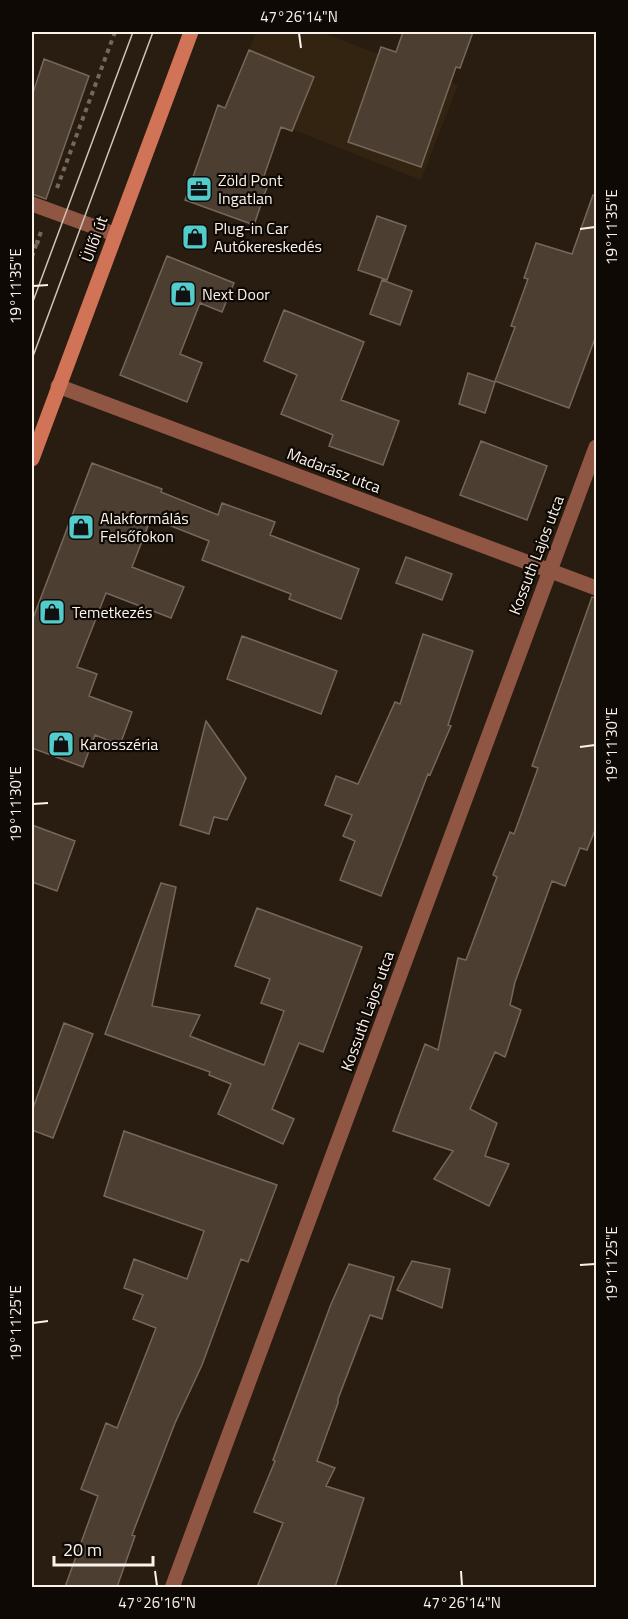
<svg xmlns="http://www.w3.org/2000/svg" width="628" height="1619" viewBox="0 0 628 1619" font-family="'Titillium Web',sans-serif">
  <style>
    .built { fill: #332311 }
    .building { fill: #4c3f32; stroke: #756759; stroke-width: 1.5 }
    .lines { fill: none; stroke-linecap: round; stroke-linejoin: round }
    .path { stroke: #72685d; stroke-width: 4; stroke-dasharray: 4.5 4.5; stroke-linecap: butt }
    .street { stroke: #905644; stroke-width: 15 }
    .secondary { stroke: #d07356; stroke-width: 15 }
    .tram { stroke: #ccc3ba; stroke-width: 1.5 }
    .ticks { fill: none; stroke: #fbf3ea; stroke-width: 2 }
    .labels { text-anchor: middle; stroke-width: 4.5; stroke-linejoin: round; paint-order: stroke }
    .poi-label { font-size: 16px; fill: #fbf3ea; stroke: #0e0905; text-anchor: start }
    .street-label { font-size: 16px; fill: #fbf3ea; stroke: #0e0905 }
    .neatline { fill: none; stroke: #fbf3ea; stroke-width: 2 }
    .ticks-label { font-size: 15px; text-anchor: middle; fill: #fbf3ea }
  </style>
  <rect width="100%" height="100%" fill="#291d11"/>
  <path class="built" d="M 256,32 L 321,32 L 458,85 L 421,180 L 227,104 Z"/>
  <path class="building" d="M 403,32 L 473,32 L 460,68 L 456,67 L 421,167 L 348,142 L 381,47 L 396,52 Z
    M 249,50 L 314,77 L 292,131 L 281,127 L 263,179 L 269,181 L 254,225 L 185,200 L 218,105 L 225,108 Z
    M 44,59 L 89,76 L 46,199 L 32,194 L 32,96 Z
    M 593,195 L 597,195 L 597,333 L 569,408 L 495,381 L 515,327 L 511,326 L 528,279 L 524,278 L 536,243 L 572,254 Z
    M 377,216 L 406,226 L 387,280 L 358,270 Z
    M 167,256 L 234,283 L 222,312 L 200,303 L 180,354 L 202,363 L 187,402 L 120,375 Z
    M 382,280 L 412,291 L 400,325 L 370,314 Z
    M 284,310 L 364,342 L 341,400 L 399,421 L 383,465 L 329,446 L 333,435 L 281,414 L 297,375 L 264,361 Z
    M 468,373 L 495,382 L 485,413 L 459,404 Z
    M 481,441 L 547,466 L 527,520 L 460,495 Z
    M 92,463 L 162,489 L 161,492 L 218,515 L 222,503 L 275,522 L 270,535 L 359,569 L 341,619 L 289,599 L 291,594 L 202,560 L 209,541 L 151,518 L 132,567 L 184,587 L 171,618 L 106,593 L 77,667 L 97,674 L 89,696 L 132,712 L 120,745 L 95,735 L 83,767 L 32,748 L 32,621 Z
    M 406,557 L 452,574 L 442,600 L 396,583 Z
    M 592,597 L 597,598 L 597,825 L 587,850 L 580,848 L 565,886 L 552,881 L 515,982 L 510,1005 L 521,1010 L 505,1057 L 495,1052 L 470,1109 L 497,1123 L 485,1156 L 509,1164 L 489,1206 L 434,1179 L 453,1151 L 393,1131 L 425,1044 L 438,1050 L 458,958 L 466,960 L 497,877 L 493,875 L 510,832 L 514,834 L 538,768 L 532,766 Z
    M 423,634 L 473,651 L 448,725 L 451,726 L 430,775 L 428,774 L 381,896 L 340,880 L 355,841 L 343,836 L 352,815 L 325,805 L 336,776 L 358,784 L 395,702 L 400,704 Z
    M 242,636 L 337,671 L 321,714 L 227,679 Z
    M 206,721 L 246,778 L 227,820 L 214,817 L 209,834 L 180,825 Z
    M 32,825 L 75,841 L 57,891 L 32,882 Z
    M 161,883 L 176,887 L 152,1006 L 200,1015 L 190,1036 L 264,1065 L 284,1011 L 261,1003 L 270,979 L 235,966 L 257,908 L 362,947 L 323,1052 L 299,1043 L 272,1109 L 294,1119 L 283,1144 L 218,1114 L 231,1084 L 209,1075 L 210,1072 L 105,1034 Z
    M 64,1023 L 93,1034 L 53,1138 L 32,1130 L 32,1111 Z
    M 124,1131 L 277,1185 L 248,1262 L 241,1259 L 202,1365 L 175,1423 L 132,1535 L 135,1536 L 117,1587 L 65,1587 L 98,1496 L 81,1489 L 106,1423 L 117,1428 L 156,1328 L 133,1319 L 143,1295 L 124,1288 L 134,1259 L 187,1279 L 204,1231 L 104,1196 Z
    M 412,1261 L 450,1269 L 442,1308 L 397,1290 Z
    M 349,1264 L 394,1277 L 382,1319 L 370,1315 L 338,1399 L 338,1403 L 317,1461 L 335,1468 L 326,1486 L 364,1498 L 335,1587 L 257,1587 L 283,1523 L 254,1512 L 275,1461 L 273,1460 L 331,1304 Z"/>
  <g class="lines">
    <path class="path" d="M 57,188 L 115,32
      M 41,232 L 37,242 L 44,244
      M 32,257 L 37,242"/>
    <path class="street" d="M 32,204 L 114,234
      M 58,386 L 596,588
      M 172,1588 L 596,447"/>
    <path class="secondary" d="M 32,459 L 191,32"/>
    <path class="tram" d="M 32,304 L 133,32
      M 32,359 L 153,32"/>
  </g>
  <path class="ticks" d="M 299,33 L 301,48M 580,229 L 595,227M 33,286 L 48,285M 580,747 L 595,745M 33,804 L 48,803M 580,1265 L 595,1264M 33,1323 L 48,1321M 155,1571 L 157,1586M 461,1571 L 462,1586"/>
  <defs>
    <symbol id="office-square" viewBox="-11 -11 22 22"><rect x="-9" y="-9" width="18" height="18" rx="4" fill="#52cdcc" stroke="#0e0905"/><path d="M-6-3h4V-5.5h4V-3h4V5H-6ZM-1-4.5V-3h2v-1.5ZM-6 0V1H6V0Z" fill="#111"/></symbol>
    <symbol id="shop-square" viewBox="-11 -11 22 22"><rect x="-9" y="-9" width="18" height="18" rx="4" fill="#52cdcc" stroke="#0e0905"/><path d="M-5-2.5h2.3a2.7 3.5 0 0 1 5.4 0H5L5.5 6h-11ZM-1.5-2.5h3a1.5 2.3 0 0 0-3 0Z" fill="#111"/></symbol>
  </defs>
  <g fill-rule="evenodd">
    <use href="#office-square" x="184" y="174" width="30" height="30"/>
    <use href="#shop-square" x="180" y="222" width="30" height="30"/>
    <use href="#shop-square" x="168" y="279" width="30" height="30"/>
    <use href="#shop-square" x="66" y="512" width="30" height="30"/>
    <use href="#shop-square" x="37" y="597" width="30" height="30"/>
    <use href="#shop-square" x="46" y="729" width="30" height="30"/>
  </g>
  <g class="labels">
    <g class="poi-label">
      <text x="218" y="186">Zöld Pont<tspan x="218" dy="18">Ingatlan</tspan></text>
      <text x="214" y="234">Plug-in Car<tspan x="214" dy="18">Autókereskedés</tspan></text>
      <text x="202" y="300">Next Door</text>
      <text x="100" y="524">Alakformálás<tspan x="100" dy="18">Felsőfokon</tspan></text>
      <text x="72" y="618">Temetkezés</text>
      <text x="80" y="750">Karosszéria</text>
    </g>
    <g class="street-label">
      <text transform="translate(94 239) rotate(-70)" y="6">Üllői út</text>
      <text transform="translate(334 470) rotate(21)" y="6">Madarász utca</text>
      <text transform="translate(536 555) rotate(-69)" y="6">Kossuth Lajos utca</text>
      <text transform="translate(367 1011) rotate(-70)" y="6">Kossuth Lajos utca</text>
    </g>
  </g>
  <rect width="628" height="1619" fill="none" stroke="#0e0905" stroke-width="66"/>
  <path d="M54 1556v9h99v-9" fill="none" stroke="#fbf3ea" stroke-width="3"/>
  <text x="63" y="1556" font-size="18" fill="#fbf3ea" stroke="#0e0905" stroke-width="4.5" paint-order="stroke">20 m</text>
  <rect x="33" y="33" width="562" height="1553" class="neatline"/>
  <g class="ticks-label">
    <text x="299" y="22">47°26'14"N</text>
    <text transform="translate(612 227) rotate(-90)" y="5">19°11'35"E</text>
    <text transform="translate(16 286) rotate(-90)" y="5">19°11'35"E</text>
    <text transform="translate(612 745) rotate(-90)" y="5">19°11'30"E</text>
    <text transform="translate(16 804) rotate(-90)" y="5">19°11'30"E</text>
    <text transform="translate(612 1264) rotate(-90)" y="5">19°11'25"E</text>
    <text transform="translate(16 1323) rotate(-90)" y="5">19°11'25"E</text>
    <text x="157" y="1608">47°26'16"N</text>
    <text x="462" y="1608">47°26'14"N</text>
  </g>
</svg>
